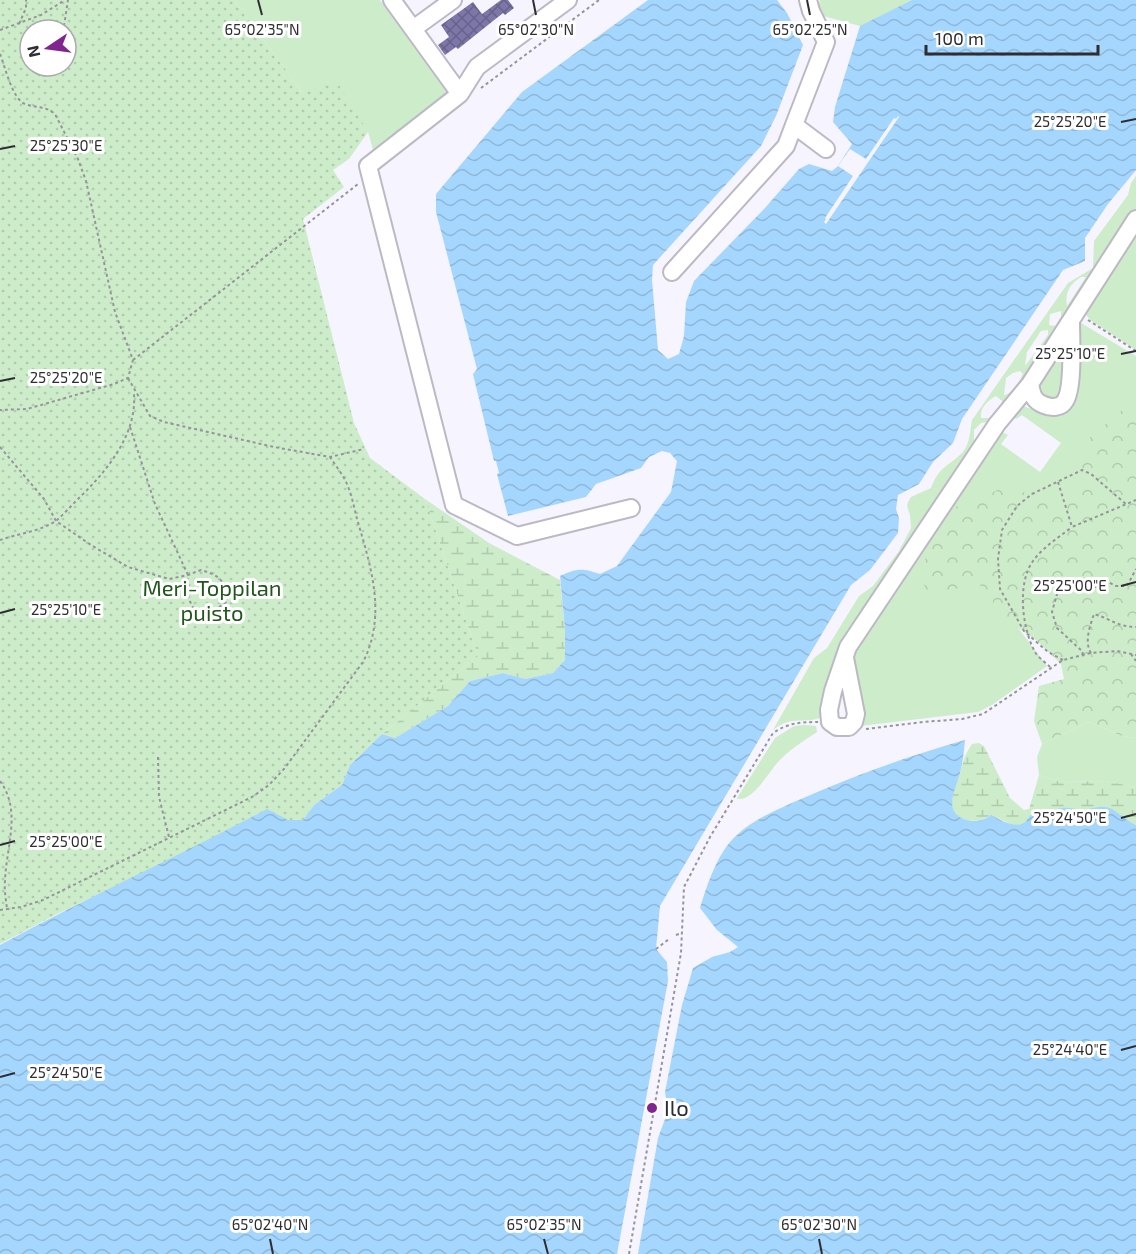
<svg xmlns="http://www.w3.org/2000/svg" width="1136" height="1254" viewBox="0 0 1136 1254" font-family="'Exo 2',sans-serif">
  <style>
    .grass { fill: #cdecc9; fill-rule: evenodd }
    .forest { fill: url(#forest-crowns) }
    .wetland { fill: url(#wetland-marsh) }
    .park { fill: url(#park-dots); fill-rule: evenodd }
    .water { fill: url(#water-waves) }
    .pier { fill: #f6f4fe }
    .building { fill: url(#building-cross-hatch) }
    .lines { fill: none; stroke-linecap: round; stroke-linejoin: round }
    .minor-casing { stroke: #bcb9c5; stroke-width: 20 }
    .path { stroke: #95949b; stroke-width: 2; stroke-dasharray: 3 3; stroke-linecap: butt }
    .minor { stroke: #fff; stroke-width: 16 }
    .ticks { fill: none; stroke: #2e2d31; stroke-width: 2 }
    .poi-dot { fill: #812490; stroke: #fff; stroke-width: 2 }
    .labels { text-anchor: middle; stroke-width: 6; stroke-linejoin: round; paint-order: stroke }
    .park-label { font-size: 22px; fill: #22561d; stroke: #fff }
    .poi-label { font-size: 22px; fill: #2e2d31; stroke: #fff; text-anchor: start }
    .ticks-label { font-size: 15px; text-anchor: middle; fill: #2e2d31; stroke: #fff; stroke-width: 6; stroke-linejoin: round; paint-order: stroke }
  </style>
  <defs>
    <pattern id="forest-crowns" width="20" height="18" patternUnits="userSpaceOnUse" patternTransform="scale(1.5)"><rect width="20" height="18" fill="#cdecc9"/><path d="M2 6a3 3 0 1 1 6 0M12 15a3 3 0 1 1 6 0" fill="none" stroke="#b0cbad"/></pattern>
    <pattern id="wetland-marsh" width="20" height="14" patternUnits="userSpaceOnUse" patternTransform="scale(1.5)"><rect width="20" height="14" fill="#cdecc9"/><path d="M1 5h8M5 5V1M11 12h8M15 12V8" fill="none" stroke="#b0cbad"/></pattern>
    <pattern id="park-dots" width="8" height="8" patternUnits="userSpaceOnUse" patternTransform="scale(1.5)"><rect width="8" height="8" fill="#cdecc9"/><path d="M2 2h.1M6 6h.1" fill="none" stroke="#b0cbad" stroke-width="1.8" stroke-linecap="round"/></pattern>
    <pattern id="water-waves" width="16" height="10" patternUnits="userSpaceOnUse" patternTransform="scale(1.5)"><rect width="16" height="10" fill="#a5d6fd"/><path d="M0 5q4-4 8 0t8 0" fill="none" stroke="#8eb8d9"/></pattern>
    <pattern id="building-cross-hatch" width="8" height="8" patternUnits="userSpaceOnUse" patternTransform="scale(1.5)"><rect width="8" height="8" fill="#7c77a8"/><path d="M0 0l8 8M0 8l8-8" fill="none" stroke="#666289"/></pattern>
  </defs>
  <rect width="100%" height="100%" fill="#f6f4fe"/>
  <path class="grass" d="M 234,0 L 380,0 L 445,90 L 449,98 L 374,153 L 368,132 L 302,92 Z
    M 820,0 L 983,0 L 860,26 L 816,14 Z
    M 1136,176 L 1136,213 L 882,591 L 822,717 C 804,725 793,714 773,730 L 814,658 L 827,648 L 859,596 L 873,586 L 899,551 L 911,528 L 910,515 L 907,506 L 908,502 L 911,497 L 931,488 C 940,465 947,468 962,453 C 970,445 970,430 972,420 L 1068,283 L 1093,268 L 1094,241 L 1128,195 L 1131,183 ZM 1081,277 L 1086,277 L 1067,306 C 1065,292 1069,285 1081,277 ZM 1061,311 L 1061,317 L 1055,326 L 1049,325 L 1050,314 ZM 1048,330 L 1048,335 L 1025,366 L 1027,352 L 1041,331 ZM 1020,371 L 1023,374 C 1019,382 1012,394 1004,395 L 1006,378 L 1013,373 ZM 996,396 L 1002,401 L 1001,407 L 990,418 L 981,418 C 980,408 987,401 996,396 ZM 988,422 L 988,424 L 974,444 L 974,430 L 981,423 Z
    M 1136,232 L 1136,350 L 1090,320 L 1085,313 Z
    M 1081,323 L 1136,356 L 1136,405 L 1098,488 L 988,579 L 1019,629 L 1047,666 L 992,705 L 978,712 L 860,726 L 850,662 L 855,645 L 1000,431 L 1008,435 L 1001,444 L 1040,472 L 1061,443 L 1022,415 L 1016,419 L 1013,417 L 1021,405 L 1039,412 L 1054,415 L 1067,411 L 1075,400 L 1078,328 Z
    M 1066,345 L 1061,396 L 1055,399 L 1044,398 L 1038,390 L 1040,378 L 1062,346 Z
    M 1089,722 L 1122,736 L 1136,738 L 1136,787 L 1106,781 L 1060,782 L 1039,775 L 1037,757 L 1042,744 Z
    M 804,725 L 816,726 L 817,732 C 805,740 792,748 782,758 C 770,768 755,801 738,799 L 737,798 L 775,738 L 794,726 Z"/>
  <path class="forest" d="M 1136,398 L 1136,738 L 1122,736 L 1089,722 L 1042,744 L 1034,721 L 1039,686 L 1064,679 L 1061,664 L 1037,641 L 994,611 L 992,593 L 976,583 L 930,596 L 918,574 L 942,526 L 960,502 L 983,497 L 1002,488 L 1032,494 L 1047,504 L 1056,501 L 1082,478 L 1078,448 Z"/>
  <path class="wetland" d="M 425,499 L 489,543 L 560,580 L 565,629 L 565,660 L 553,673 L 525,679 L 503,673 L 470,681 L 448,706 L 395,738 L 382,734 L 478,656 Z
    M 979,743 L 984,746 L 1010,798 L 1024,810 L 1029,809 L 1039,775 L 1060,782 L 1106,781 L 1136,787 L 1136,825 L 1125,821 L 1104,807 L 1084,810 L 1064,808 L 1021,825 L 1013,825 L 991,815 C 983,820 974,823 964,819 C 942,811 956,788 960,774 C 964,759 963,758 972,744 Z"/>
  <path class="park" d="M 0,0 L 234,0 L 302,92 L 337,82 L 368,132 L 349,159 L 333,170 L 344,187 L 303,219 L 354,423 L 370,458 L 425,499 L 478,656 L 382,734 L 350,765 L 342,785 L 314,805 L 303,820 L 288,820 L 190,850 L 57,914 L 0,944 ZM 30,30 L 66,30 L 66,66 L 30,66 Z"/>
  <path class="water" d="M 648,0 L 777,0 L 787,13 L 803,45 L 776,116 L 761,146 L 653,265 L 652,280 L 658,350 L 668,359 L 679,354 L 684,336 L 686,302 L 694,281 L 765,208 L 799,169 L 809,164 L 832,171 L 838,166 L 852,144 L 833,122 L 835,107 L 860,26 L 912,0 L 1136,0 L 1136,170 L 1108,204 L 1085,238 L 1085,261 L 1063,270 L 962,419 L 953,443 L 933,462 L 919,484 L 898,495 L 896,509 L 899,518 L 898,533 L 870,570 L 851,585 L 660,906 L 656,949 L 667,962 L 668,981 L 617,1254 L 0,1254 L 0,945 C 88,897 179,856 267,809 L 288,820 L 303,820 L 314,805 L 342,785 L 350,765 L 382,734 L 395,738 L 448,706 L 470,681 L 503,673 L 525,679 L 553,673 L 565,660 L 565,629 L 560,576 C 577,568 582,568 600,574 L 617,566 L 671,492 L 677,461 L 670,453 L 662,451 L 649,457 L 641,468 L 596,484 L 586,497 L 508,516 L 497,474 L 499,473 L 496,461 L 494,461 L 473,374 L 477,369 L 436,212 L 436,194 L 522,92 Z
    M 965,740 C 964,751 963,762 960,773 C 957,787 942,811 964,819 C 974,823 983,821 991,815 C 1004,822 1023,833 1030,815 C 1043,819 1049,810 1062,808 C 1069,807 1077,810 1085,810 C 1091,809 1098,806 1104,807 C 1115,807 1124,820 1136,825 L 1136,1254 L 638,1254 L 658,1138 L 668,1111 L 665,1092 L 682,1005 L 693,968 L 712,957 L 730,952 L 738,947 L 717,930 L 700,908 C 707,885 718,851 737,835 C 753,819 781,808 801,799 C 855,775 909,756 965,740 Z"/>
  <path class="pier" d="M 898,116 L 899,117 L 826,224 L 824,222 L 826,219 L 825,218 L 853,176 L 838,166 L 850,149 L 866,159 L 894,118 L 896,119 Z"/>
  <path class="building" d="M 501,0 L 508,0 L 514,8 L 505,15 L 503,13 L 458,49 L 456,47 L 445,55 L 438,45 L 449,37 L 441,25 L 473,2 L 482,14 Z"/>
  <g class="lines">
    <defs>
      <path id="minor" d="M 392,0 L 460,94
        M 568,0 L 477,67 L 460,94 L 368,166 L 454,505 L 517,536 L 631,508
        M 808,0 L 811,11 L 826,42 L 794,125 L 826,149
        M 413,29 L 453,0
        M 672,272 L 786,146 L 794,125
        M 1071,322 C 1071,339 1074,388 1065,401 C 1061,408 1051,408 1044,405 C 1033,401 1032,394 1030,384 L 1136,219
        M 845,658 L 856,714 L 854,722 L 849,727 L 837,727 L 830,722 L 829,710 L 833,691 L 848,647 L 997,424 L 1030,384"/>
    </defs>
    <use href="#minor" class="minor-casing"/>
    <path class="path" d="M 19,24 L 26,8 L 26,0
      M 64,26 L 68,0
      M 0,30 L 41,15 L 65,0
      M 0,54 C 5,66 12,99 25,104 C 36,108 46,106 55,114 L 78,159 L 86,181 L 115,312 L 133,360 L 128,378 L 114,384 L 27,409 L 0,410
      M 481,88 L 599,0
      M 1088,320 L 1136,351
      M 133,360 L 358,184
      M 128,378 L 150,416 L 164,422 L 274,447 L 330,457 L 364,449
      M 0,447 L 44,499 L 56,521 L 91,545 L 128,567 L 169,579 L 188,575 L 201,570 C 221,576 226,581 226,602 L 213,612 L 194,609 L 186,594 L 188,575 L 155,504 L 130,427
      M 1058,482 L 1072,527 L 1136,500
      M 0,540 C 17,534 42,531 57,520 C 64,514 70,507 77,500 C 105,473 137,436 134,394
      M 1091,653 C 1084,642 1090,626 1094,614 C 1111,619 1118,627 1136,627
      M 1131,654 L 1136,661
      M 1082,655 L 1083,652 L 1057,628 L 1052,612 L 1057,594 L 1064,583 L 1076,578 L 1096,587 L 1106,581 L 1116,586 L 1127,586 L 1136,569
      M 1063,660 L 1048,652 L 1024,631 L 1000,589 L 998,559 L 1002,530 L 1017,506 L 1032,494 L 1082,470 L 1091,474 L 1127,505
      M 1050,667 C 1045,662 1037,657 1034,650 C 1022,627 1017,583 1033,561 C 1043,547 1058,538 1072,527
      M 866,729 L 923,722 L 962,719 L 983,714 L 1063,660 L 1091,653 L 1117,651 L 1136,655
      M 158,757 L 159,797 L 169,837
      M 0,781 C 22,811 6,847 5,881 C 4,890 6,900 7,909
      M 0,910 L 21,907 L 43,900 L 252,797 L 269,785 L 284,769 L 363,662 C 387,615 371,567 357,519 C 354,507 351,491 345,480 C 341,472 335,465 330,457
      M 676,935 L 682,933
      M 656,949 L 669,939
      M 629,1254 L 681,953 L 684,887 L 710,837 L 773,733 C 788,723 800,722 818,722"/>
    <use href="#minor" class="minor"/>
  </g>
  <path class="ticks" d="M 258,0 L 262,15M 533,0 L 536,15M 807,0 L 810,15M 1121,122 L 1136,119M 0,149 L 15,146M 1121,354 L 1136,351M 0,381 L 15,378M 1121,586 L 1136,582M 0,613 L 15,609M 1121,818 L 1136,814M 0,845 L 15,841M 1121,1050 L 1136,1046M 0,1077 L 15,1073M 270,1239 L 273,1254M 544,1239 L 548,1254M 819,1239 L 822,1254"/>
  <circle class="poi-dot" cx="652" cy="1108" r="6"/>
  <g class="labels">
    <g class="park-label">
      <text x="212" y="596">Meri-Toppilan<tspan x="212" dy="25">puisto</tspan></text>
    </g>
    <g class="poi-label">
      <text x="664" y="1116">Ilo</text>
    </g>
  </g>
  <g class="ticks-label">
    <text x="262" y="35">65°02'35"N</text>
    <text x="536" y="35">65°02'30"N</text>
    <text x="810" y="35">65°02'25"N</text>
    <text x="1070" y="127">25°25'20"E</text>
    <text x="66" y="151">25°25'30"E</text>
    <text x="1070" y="359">25°25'10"E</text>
    <text x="66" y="383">25°25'20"E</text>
    <text x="1070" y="591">25°25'00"E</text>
    <text x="66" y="615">25°25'10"E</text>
    <text x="1070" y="823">25°24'50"E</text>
    <text x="66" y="847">25°25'00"E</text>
    <text x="1070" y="1055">25°24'40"E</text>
    <text x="66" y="1078">25°24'50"E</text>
    <text x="270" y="1230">65°02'40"N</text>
    <text x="544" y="1230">65°02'35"N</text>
    <text x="819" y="1230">65°02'30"N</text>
  </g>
  <g transform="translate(48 48) rotate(257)"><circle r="28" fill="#ffffff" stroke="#ababad" stroke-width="1.5"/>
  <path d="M0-4.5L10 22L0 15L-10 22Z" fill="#812490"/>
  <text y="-9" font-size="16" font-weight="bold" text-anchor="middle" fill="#2e2d31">N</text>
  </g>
  <path d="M926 45v9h172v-9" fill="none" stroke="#2e2d31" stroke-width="3"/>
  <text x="935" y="45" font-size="18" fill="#2e2d31" stroke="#ffffff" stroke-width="4.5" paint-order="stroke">100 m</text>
</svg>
